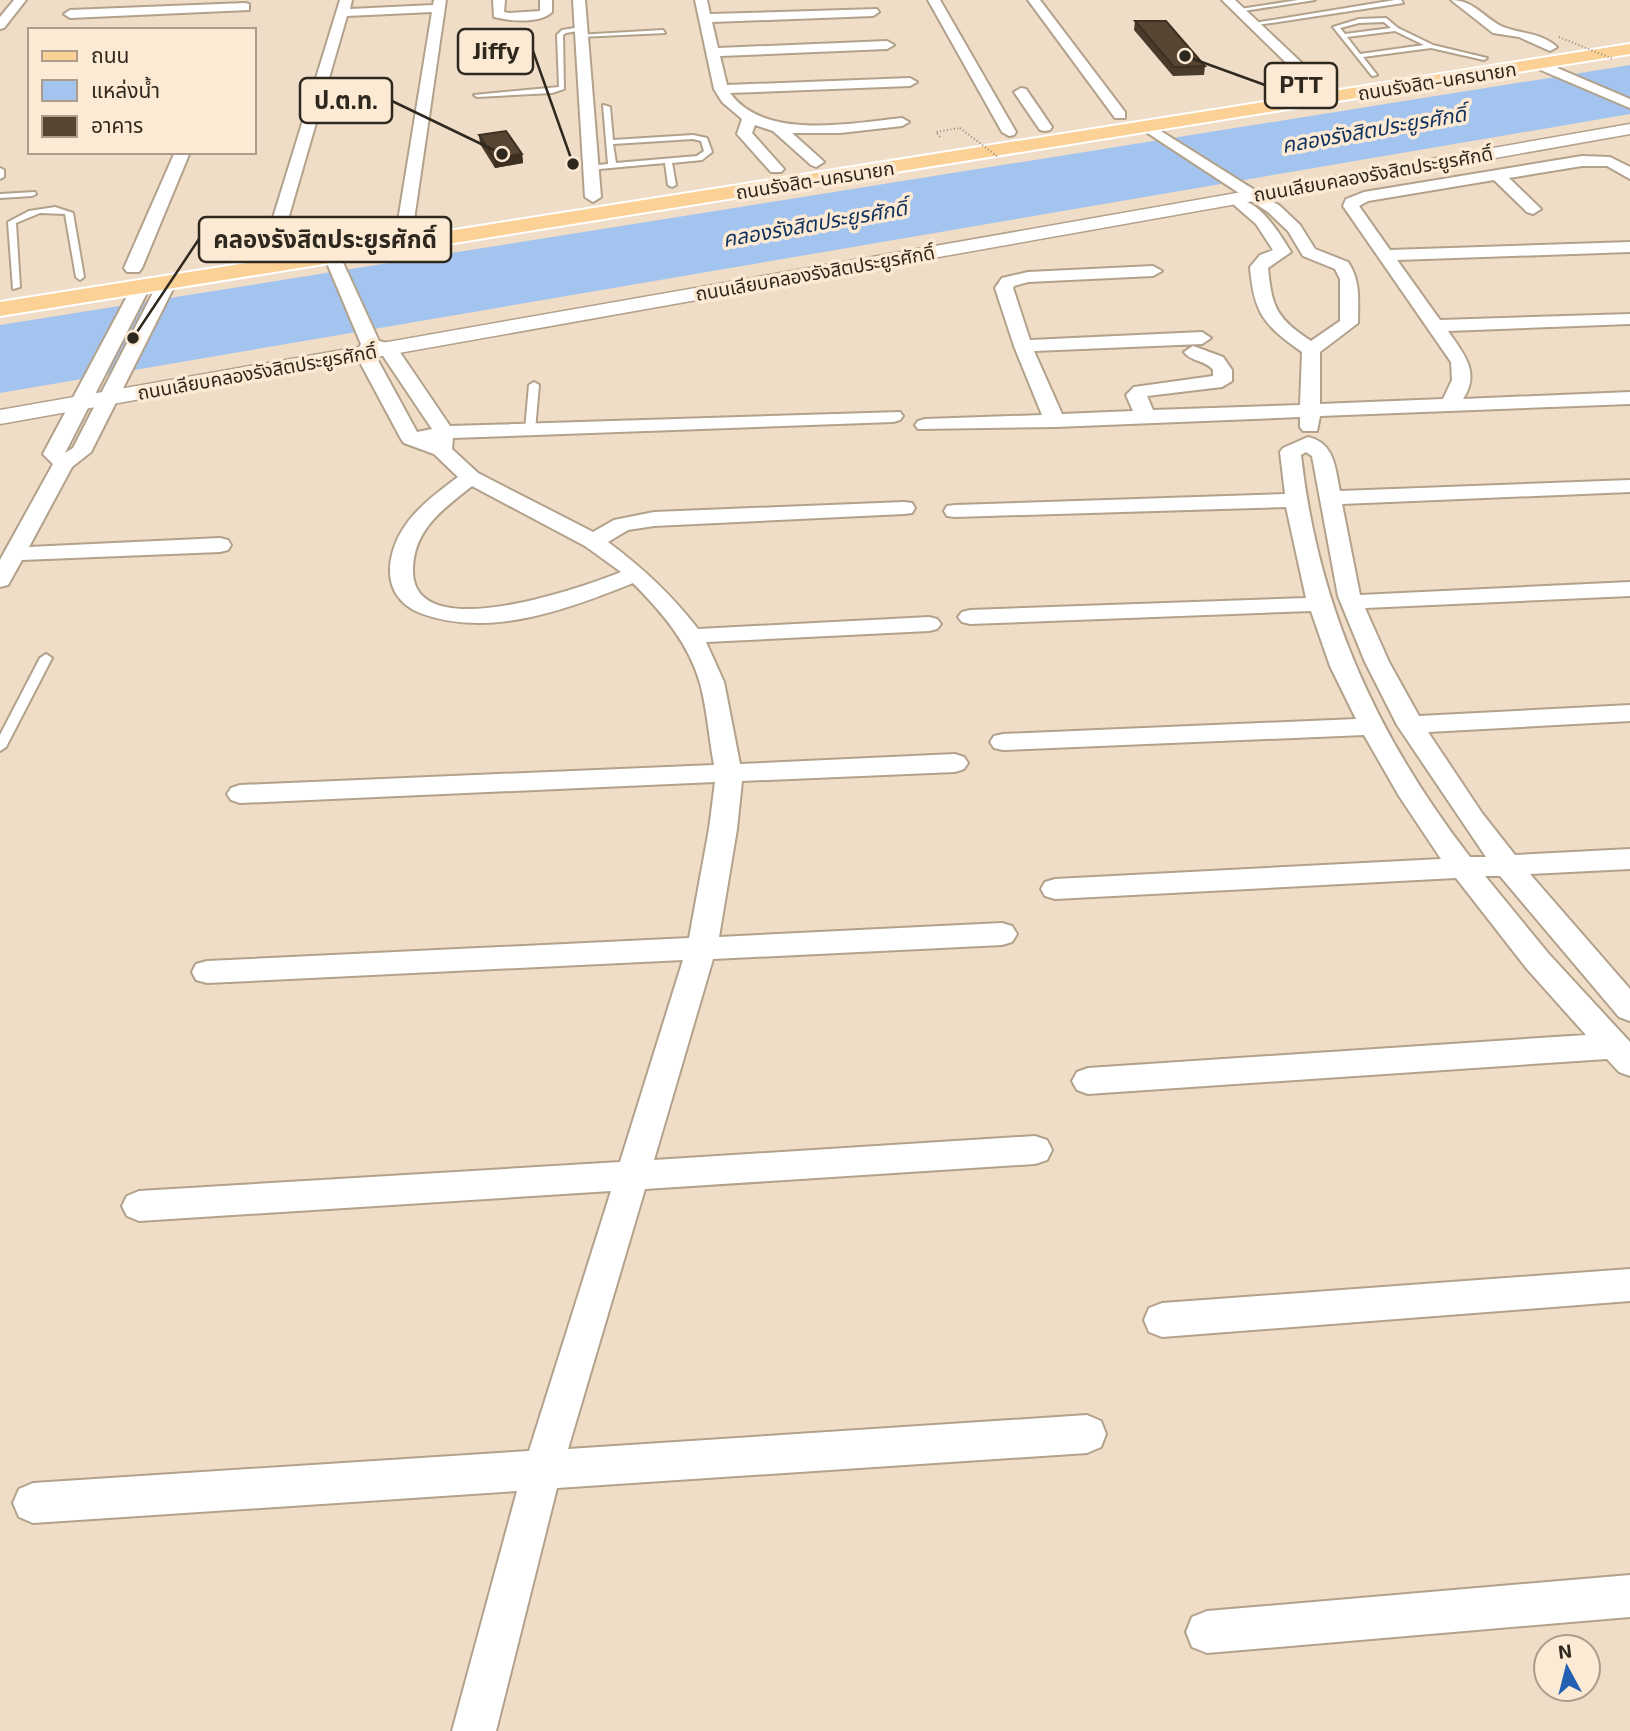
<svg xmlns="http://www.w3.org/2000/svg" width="1630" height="1731" viewBox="0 0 1630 1731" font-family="'Exo 2','Noto Sans Thai',sans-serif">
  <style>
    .water { fill: #a4c4f0 }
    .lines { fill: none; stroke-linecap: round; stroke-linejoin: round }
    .service-casing { stroke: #b2a18b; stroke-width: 4 }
    .minor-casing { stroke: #b2a18b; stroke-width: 4 }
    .tertiary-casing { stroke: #b2a18b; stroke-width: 3 }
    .primary-casing { stroke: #fff; stroke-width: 4 }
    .path { stroke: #958878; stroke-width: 2; stroke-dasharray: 1 2.5; stroke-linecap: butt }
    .service { fill: #fff; fill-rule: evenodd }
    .minor { fill: #fff; fill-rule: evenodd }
    .tertiary { fill: #fff; fill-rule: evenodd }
    .primary { fill: #fbd196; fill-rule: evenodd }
    .path-bridge { stroke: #958878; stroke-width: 2; stroke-dasharray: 1 2.5; stroke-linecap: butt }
    .wall { fill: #493b2b }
    .shaded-wall { fill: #3c3023 }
    .building { fill: #554532; stroke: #3c3023; stroke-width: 2 }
    .labels { text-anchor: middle; stroke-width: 7; stroke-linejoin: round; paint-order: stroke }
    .far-street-label { font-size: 19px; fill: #2f281f; stroke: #fdead4 }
    .far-water-label { font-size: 21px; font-style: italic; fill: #0e315e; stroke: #fdead4 }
    .leader { fill: none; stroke: #2f281f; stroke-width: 2.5 }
    .callout-dot { fill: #2f281f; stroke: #fdead4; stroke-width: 2.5 }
    .callout { fill: #fdead4; stroke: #2f281f; stroke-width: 2.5 }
    .callout-label { font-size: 24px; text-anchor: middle; font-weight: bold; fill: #2f281f }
  </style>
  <rect width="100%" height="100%" fill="#f0ddc7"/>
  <path class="water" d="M 1630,65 L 1630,114 L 0,393 L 0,325 Z"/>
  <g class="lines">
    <defs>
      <path id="service" d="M 1298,0 L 1315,0 L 1237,12 L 1234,10 Z
        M 1395,0 L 1401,0 L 1403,3 L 1251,26 L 1248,24 Z
        M 1386,18 L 1398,28 L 1433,45 L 1487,58 L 1484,60 L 1431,48 L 1363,57 L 1377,75 L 1372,76 L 1333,27 L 1359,19 ZM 1384,22 L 1391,28 L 1345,34 L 1340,28 L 1359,23 ZM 1395,31 L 1424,45 L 1360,54 L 1347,37 Z
        M 581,27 L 583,30 L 566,33 L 563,35 L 564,89 L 552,93 L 477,97 L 474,95 L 559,87 L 557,35 L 562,30 Z
        M 663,30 L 665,33 L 580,37 L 577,35 Z
        M 603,105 L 610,107 L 613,140 L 693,135 L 707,138 L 712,152 L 702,160 L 672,163 L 676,185 L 672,187 L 668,185 L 665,163 L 588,170 L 588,166 L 608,164 ZM 693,139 L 701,141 L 704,151 L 697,156 L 616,163 L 613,144 Z
        M 0,168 L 4,170 L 4,177 L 0,179 Z
        M 35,192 L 36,194 L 32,196 L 0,198 L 0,194 Z
        M 55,207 L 73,213 L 84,277 L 80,280 L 76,277 L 65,214 L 40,213 L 16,223 L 20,287 L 13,289 L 8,222 L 29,211 Z
        M 534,382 L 539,385 L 535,430 L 530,433 L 525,430 L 529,385 Z
        M 46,654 L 52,658 L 6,747 L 0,751 L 0,735 L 40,658 Z"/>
      <path id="minor" d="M 14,0 L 26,0 L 4,28 L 0,29 L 0,17 Z
        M 340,0 L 352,0 L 350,9 L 433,5 L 434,0 L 446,0 L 413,227 L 405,232 L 397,227 L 432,12 L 347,16 L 280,247 L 278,251 L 266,251 L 264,247 Z
        M 493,0 L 505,0 L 504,12 L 509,13 L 540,11 L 540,0 L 552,0 L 552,12 C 540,24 509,21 494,17 Z
        M 573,0 L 585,0 L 601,197 L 593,202 L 585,197 Z
        M 695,0 L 707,0 L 710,14 L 877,9 L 879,12 L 873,16 L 712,22 L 718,48 L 887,41 L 894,45 L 887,49 L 720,56 L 727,85 L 910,78 L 917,82 L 910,86 L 730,93 C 765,141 851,123 902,118 L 909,122 L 902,126 L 840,133 L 792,133 L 821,159 L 824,162 L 816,167 L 811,165 L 773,131 L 755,125 L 752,133 L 784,169 L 781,172 L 771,172 L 737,134 L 742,119 L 722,102 L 714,89 Z
        M 928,0 L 940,0 L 1016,132 L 1014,135 L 1009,136 L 1002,132 Z
        M 1028,0 L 1040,0 L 1125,112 L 1125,118 L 1115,118 Z
        M 1222,0 L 1235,0 L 1322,82 L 1322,88 L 1312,88 Z
        M 1451,0 C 1472,0 1482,15 1499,25 C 1516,34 1539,31 1557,47 L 1550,51 L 1519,37 L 1493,33 Z
        M 245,3 L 249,4 L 249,10 L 70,18 L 64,14 L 70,10 Z
        M 1541,61 L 1630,99 L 1630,108 L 1536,68 L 1536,62 Z
        M 1021,88 L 1026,89 L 1052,127 L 1050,130 L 1045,131 L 1040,130 L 1014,92 Z
        M 1148,123 L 1280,206 L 1300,225 L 1315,249 L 1348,262 C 1361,281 1358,301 1358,323 L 1320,352 L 1320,404 L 1443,399 L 1452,380 L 1451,362 L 1343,206 L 1346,199 L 1364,192 L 1582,156 L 1610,157 L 1630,167 L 1630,179 L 1607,166 L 1582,166 L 1509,178 L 1541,209 L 1533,214 L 1527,212 L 1494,180 L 1368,201 L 1359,206 L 1390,250 L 1630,242 L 1630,252 L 1397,260 L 1440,320 L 1630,314 L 1630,324 L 1448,331 C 1463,353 1481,372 1463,399 L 1630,392 L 1630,404 L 1320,416 L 1317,431 L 1303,431 L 1300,427 L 1300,417 L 1055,427 L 918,429 L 915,425 L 918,421 L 925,419 L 1042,415 L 1014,346 L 995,288 L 1002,278 L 1028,272 L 1153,266 L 1162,271 L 1153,276 L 1028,282 L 1014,286 L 1013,288 L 1030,340 L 1202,332 L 1211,338 L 1202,344 L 1034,351 L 1062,414 L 1133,411 L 1126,395 L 1134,387 L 1213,376 L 1213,370 C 1206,360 1191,362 1184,352 L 1193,346 L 1223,357 L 1232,370 L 1232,381 L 1222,387 L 1147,396 L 1153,410 L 1300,405 L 1302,352 C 1264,325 1254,314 1250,267 L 1260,255 L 1273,250 L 1256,224 L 1233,204 L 1235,201 C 1257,195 1281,236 1291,252 L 1268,268 C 1272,309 1277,318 1311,341 L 1340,321 L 1340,279 L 1335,269 L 1303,256 L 1288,231 L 1268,212 L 1143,130 L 1141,127 L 1143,124 Z
        M 175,152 L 190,152 L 142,268 L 139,272 L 127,272 L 124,268 Z
        M 332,251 L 340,256 L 379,341 L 395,345 L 450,426 L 900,412 L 903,416 L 900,420 L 893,422 L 453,438 L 452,449 L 478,473 L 593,532 L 614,520 L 654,512 L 904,502 L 912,503 L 915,508 L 912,513 L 904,514 L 654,526 L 628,530 L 608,542 C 643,568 671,594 698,629 L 929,617 L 937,619 L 941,624 L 937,629 L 929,631 L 706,642 L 724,682 L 740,764 L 955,754 L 964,757 L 968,763 L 964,769 L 955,772 L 742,781 L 737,829 L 719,937 L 1002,923 L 1012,926 L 1017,934 L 1012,942 L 1002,945 L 713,959 L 654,1160 L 1035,1136 L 1047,1140 L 1052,1150 L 1047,1160 L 1035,1164 L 645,1189 L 568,1449 L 1087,1415 L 1101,1421 L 1106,1434 L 1101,1447 L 1087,1453 L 557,1488 L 496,1731 L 452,1731 L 517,1491 L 33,1523 L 19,1517 L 13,1503 L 19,1489 L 33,1483 L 529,1451 L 611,1191 L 139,1221 L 127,1216 L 122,1206 L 127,1196 L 139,1191 L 620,1162 L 683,960 L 207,983 L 196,980 L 192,972 L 196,964 L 207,961 L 689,938 L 709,829 L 715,782 L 240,803 L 231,800 L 227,794 L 231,788 L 240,785 L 714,765 C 709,738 707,709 700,683 C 689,644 662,612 633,583 C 569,609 489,639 420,613 C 400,605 389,589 390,568 C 393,525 427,500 458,477 L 434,454 L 404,443 L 401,439 L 355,353 L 361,344 L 324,256 ZM 375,352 L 381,353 L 432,429 L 417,432 L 374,353 ZM 472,486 L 585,546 L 621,572 C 584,587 410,649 413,569 C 414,529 443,509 472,486 Z
        M 167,278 L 176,283 L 91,452 L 72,467 L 29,547 L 220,538 L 228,540 L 231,545 L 228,550 L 220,552 L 22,560 L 8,585 L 0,587 L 0,560 L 53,464 L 43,454 L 132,287 L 141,282 L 150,287 L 65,453 L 73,448 L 158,283 Z
        M 1308,437 C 1335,443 1335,468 1340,491 L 1630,480 L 1630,492 L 1342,504 L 1360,595 L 1630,582 L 1630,596 L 1365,608 L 1389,662 L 1419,716 L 1630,705 L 1630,721 L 1428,732 L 1482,813 L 1515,855 L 1630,849 L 1630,869 L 1530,874 L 1630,989 L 1630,1021 L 1619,1017 L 1500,876 L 1485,876 L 1548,953 L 1630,1042 L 1630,1076 L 1619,1072 L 1607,1059 L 1088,1094 L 1077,1090 L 1072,1081 L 1077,1072 L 1088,1068 L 1586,1035 L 1527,969 L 1456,878 L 1055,899 L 1045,896 L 1041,889 L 1045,882 L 1055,879 L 1441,859 L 1399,796 L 1364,735 L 1003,750 L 994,748 L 990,742 L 994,736 L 1003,734 L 1356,719 L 1330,666 L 1311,611 L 970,624 L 962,622 L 958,617 L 962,612 L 970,610 L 1306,598 L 1286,507 L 955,517 L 947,516 L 944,511 L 947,506 L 955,505 L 1285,494 L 1280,452 L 1283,448 ZM 1306,452 L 1312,456 L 1338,596 L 1365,662 L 1397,725 L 1486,857 L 1470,857 C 1377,737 1318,607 1301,455 Z
        M 1630,1269 L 1630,1301 L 1162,1337 L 1149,1332 L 1144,1320 L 1149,1308 L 1162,1303 Z
        M 1630,1575 L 1630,1617 L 1207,1653 L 1192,1647 L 1186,1632 L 1192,1617 L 1207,1611 Z"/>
      <path id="tertiary" d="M 1630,124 L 1630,134 L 0,424 L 0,410 Z"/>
      <path id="primary" d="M 1630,44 L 1630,54 L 0,316 L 0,302 Z"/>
    </defs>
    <use href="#service" class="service-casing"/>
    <use href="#minor" class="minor-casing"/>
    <use href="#tertiary" class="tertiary-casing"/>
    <use href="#primary" class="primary-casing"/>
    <path class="path" d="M 940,137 L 936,132 L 960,128"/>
    <use href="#service" class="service"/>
    <use href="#minor" class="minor"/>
    <use href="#tertiary" class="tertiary"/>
    <use href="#primary" class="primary"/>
    <path class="path-bridge" d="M 1559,37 L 1613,59
      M 960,128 L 998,157"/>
  </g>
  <path class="wall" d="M 1135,21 L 1205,66 L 1204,75 L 1173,76 L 1134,30 Z
    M 479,135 L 522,154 L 523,163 L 495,168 L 480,144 Z"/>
  <path class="shaded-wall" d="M 522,154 L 523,163 L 495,168 L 494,158 Z"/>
  <path class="building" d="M 1135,21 L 1166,21 L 1205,66 L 1174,67 Z
    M 506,131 L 522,154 L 494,158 L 479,135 Z"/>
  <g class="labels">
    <g class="far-street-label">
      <text transform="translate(1437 81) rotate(-9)" y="7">ถนนรังสิต-นครนายก</text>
      <text transform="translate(1373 174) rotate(-10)" y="7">ถนนเลียบคลองรังสิตประยูรศักดิ์</text>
      <text transform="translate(815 180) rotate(-9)" y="7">ถนนรังสิต-นครนายก</text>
      <text transform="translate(815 273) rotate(-10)" y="7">ถนนเลียบคลองรังสิตประยูรศักดิ์</text>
      <text transform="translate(257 372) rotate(-10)" y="7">ถนนเลียบคลองรังสิตประยูรศักดิ์</text>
    </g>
    <g class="far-water-label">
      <text transform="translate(1374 130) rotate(-10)" y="7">คลองรังสิตประยูรศักดิ์</text>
      <text transform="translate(815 224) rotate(-10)" y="7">คลองรังสิตประยูรศักดิ์</text>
    </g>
  </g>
  <path class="leader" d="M573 164L533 51M1185 56L1265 85M502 154L392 101M133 338L199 239"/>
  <g class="callout-dot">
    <circle cx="573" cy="164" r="7"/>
    <circle cx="1185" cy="56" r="7"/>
    <circle cx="502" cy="154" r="7"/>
    <circle cx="133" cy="338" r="7"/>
  </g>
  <g class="callout">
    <rect x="458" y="29" width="75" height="45" rx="7"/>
    <rect x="1265" y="63" width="72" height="45" rx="7"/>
    <rect x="300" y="78" width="92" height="45" rx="7"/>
    <rect x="199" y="217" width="252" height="45" rx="7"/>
  </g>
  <g class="callout-label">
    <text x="496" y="59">Jiffy</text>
    <text x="1301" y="93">PTT</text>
    <text x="346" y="109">ป.ต.ท.</text>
    <text x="325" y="248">คลองรังสิตประยูรศักดิ์</text>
  </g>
  <rect x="28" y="28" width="228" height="126" fill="#fdead4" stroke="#ab9c8c" stroke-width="2"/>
  <rect x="42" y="51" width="35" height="10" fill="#fbd196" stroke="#ab9c8c" stroke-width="2"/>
  <text x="91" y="63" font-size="21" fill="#2f281f">ถนน</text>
  <rect x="42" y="80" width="35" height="21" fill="#a4c4f0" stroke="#ab9c8c" stroke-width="2"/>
  <text x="91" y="98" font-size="21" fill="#2f281f">แหล่งน้ำ</text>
  <rect x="42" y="116" width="35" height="21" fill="#554532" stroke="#ab9c8c" stroke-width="2"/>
  <text x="91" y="133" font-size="21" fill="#2f281f">อาคาร</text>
  <g transform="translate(1567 1668) rotate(353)"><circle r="33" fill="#fdead4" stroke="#ab9c8c" stroke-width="2"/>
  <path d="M0-5L12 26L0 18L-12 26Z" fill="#2260b1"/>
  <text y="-10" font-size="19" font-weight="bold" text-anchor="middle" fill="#2f281f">N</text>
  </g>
</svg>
